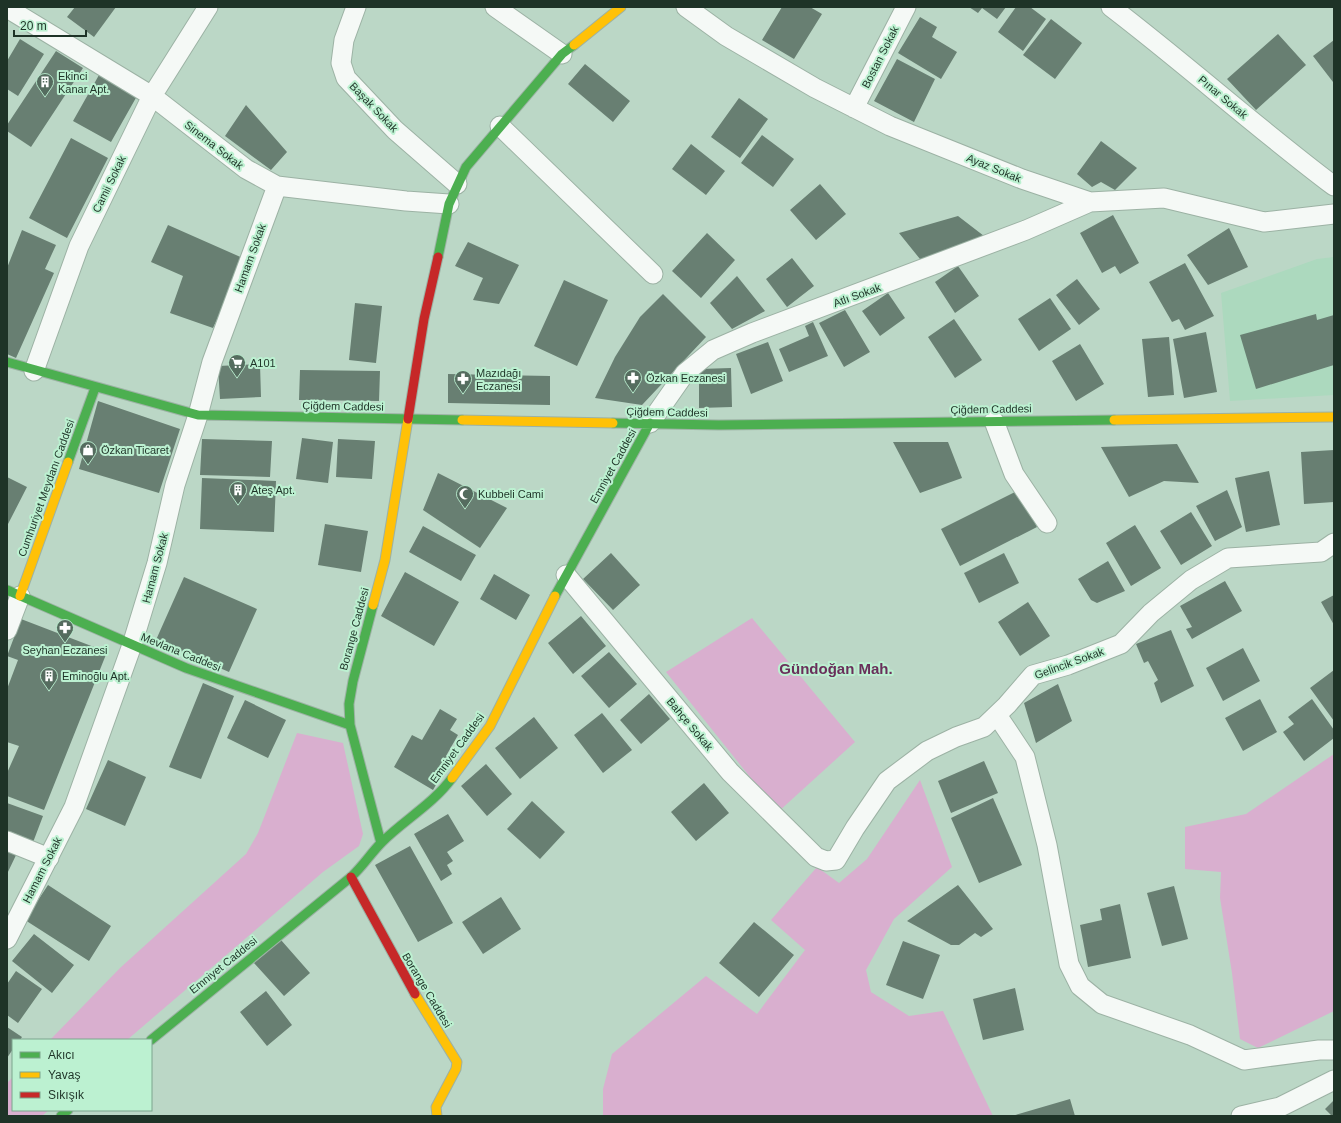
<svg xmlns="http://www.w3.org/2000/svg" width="1341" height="1123" viewBox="0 0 1341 1123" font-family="Arial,sans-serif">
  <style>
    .built { fill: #acd9be }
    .green { fill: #d9afcf }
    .building { fill: #687f72 }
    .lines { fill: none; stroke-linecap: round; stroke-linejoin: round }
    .street-casing { stroke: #9cb2a4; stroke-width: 21 }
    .fast-casing { stroke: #9cb2a4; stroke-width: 11 }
    .slow-casing { stroke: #9cb2a4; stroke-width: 11 }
    .jam-casing { stroke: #9cb2a4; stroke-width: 11 }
    .street { stroke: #f5f9f6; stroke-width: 19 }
    .fast { stroke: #4caf50; stroke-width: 9 }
    .slow { stroke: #ffc107; stroke-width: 9 }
    .jam { stroke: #c62828; stroke-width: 9 }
    .labels { text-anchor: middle; stroke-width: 4; stroke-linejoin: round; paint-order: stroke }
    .street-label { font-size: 11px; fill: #1e3327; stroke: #bcf1d1 }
    .poi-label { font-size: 11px; fill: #1e3327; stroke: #bcf1d1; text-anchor: start }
    .district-label { font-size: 15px; font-weight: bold; fill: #692f5a; stroke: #bcf1d1 }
  </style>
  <rect width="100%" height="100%" fill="#bbd7c6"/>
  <path class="built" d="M 1334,257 L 1334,395 L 1230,401 L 1221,293 L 1317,259 Z"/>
  <path class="green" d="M 752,618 L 855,742 L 778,812 L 666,672 Z
    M 297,733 L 343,743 L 363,834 L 359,846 L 323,872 L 127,1040 L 50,1040 L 120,968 L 246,854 L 258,833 Z
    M 1334,754 L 1334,1011 L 1258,1048 L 1240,1039 L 1232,973 L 1220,898 L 1221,872 L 1185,869 L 1185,827 L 1246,814 Z
    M 920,780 L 952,867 L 894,919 L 866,970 L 871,992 L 909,1016 L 943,1011 L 993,1116 L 603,1116 L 603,1089 L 612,1054 L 706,976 L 757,1014 L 805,950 L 771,920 L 817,867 L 839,883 L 867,859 Z
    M 13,1077 L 13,1110 L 49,1110 L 42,1116 L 7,1116 L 7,1083 Z"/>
  <path class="building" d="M 75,7 L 116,7 L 94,37 L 67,17 Z
    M 782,7 L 810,7 L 822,14 L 794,59 L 762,40 Z
    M 969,7 L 1006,7 L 997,19 L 982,8 L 978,13 Z
    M 1016,7 L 1030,7 L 1046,19 L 1023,51 L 998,32 Z
    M 920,17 L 937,27 L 932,37 L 957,52 L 941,79 L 898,53 Z
    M 1051,19 L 1082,43 L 1055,79 L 1023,55 Z
    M 1278,34 L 1306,65 L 1256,110 L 1227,79 Z
    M 20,39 L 44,54 L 18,96 L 7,89 L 7,61 Z
    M 1334,40 L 1334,81 L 1333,82 L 1313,56 Z
    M 56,51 L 83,68 L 31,147 L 7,131 L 7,125 Z
    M 897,59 L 935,79 L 914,122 L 874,101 Z
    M 585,64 L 630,101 L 613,122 L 568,84 Z
    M 99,75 L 137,96 L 111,142 L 73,121 Z
    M 739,98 L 768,119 L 740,158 L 711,137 Z
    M 246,105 L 287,152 L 271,170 L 225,136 Z
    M 762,135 L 794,159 L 773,187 L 741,163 Z
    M 71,138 L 108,158 L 67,238 L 29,218 Z
    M 1101,141 L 1137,168 L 1115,190 L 1101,182 L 1092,187 L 1077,174 Z
    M 691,144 L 725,171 L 706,195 L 672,169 Z
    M 820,184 L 846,214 L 816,240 L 790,210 Z
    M 1113,215 L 1139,263 L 1120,274 L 1115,266 L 1102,273 L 1080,233 Z
    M 958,216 L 984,236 L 924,264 L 899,233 Z
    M 168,225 L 245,259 L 213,328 L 170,313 L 183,276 L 151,262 Z
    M 1229,228 L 1248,267 L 1208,285 L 1187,255 Z
    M 22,230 L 56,245 L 45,269 L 54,273 L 16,358 L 7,354 L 7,268 Z
    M 707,233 L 735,260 L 701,298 L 672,271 Z
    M 468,242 L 519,265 L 499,304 L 473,300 L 483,278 L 455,266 Z
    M 792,258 L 814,286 L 787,307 L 766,279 Z
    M 1185,263 L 1214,316 L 1185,330 L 1179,319 L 1172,322 L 1149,282 Z
    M 958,266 L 979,296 L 955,313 L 935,282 Z
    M 737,276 L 765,311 L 732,329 L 710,303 Z
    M 1077,279 L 1100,309 L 1079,325 L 1056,295 Z
    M 564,280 L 608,300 L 577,366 L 534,346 Z
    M 888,293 L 905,318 L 880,336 L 862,311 Z
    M 663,294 L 706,337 L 642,405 L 595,398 L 615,357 L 640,317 Z
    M 1050,298 L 1071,329 L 1039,351 L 1018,319 Z
    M 355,303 L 382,306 L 376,363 L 349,360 Z
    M 845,310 L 870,352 L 844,367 L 819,323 Z
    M 1316,314 L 1317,320 L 1334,315 L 1334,365 L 1256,389 L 1240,335 Z
    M 954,319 L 982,360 L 955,378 L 928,337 Z
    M 813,322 L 828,356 L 789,372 L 779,349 L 809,336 L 805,326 Z
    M 1206,332 L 1217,392 L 1184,398 L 1173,339 Z
    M 1169,337 L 1174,395 L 1148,397 L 1142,339 Z
    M 768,342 L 783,381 L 751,394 L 736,354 Z
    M 1080,344 L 1104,384 L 1076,401 L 1052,361 Z
    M 260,364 L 261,397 L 220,399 L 218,366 Z
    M 731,368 L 732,407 L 699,408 L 699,369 Z
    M 300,370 L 380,371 L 379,401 L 299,400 Z
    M 448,374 L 550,376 L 550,405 L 448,403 Z
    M 98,401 L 180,429 L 159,493 L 79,469 Z
    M 302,438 L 333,442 L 328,483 L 296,479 Z
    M 202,439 L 272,441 L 270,477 L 200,475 Z
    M 338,439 L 375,441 L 372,479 L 336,477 Z
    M 893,442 L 948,442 L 962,478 L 920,493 Z
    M 1177,444 L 1199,483 L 1164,481 L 1129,497 L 1101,447 Z
    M 1334,450 L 1334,502 L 1304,504 L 1301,452 Z
    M 1269,471 L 1280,525 L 1246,532 L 1235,478 Z
    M 438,473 L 507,508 L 480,548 L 423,510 Z
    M 7,477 L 27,487 L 7,526 Z
    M 202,478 L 276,481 L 274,532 L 200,529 Z
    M 1019,490 L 1037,527 L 960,566 L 941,529 Z
    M 1227,490 L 1242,527 L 1215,541 L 1196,506 Z
    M 1191,512 L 1212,546 L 1181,565 L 1160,531 Z
    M 325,524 L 368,531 L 361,572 L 318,565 Z
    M 1135,525 L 1161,568 L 1131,586 L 1106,543 Z
    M 423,526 L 476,555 L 461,581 L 409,552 Z
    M 611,553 L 640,585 L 613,610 L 583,579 Z
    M 1004,553 L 1019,583 L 979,603 L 964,573 Z
    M 1108,561 L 1125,591 L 1097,603 L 1091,600 L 1078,579 Z
    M 405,572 L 459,602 L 434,646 L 381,616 Z
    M 494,574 L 530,595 L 516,620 L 480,599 Z
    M 184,577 L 257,609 L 229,672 L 156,640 Z
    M 1225,581 L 1242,611 L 1192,639 L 1186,629 L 1192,627 L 1180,606 Z
    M 1334,595 L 1334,625 L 1321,602 Z
    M 1028,602 L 1050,636 L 1020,656 L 998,622 Z
    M 581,616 L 606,646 L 573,674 L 548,643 Z
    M 21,619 L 107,652 L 44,810 L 7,796 L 7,773 L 19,746 L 7,742 L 7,689 L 18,660 L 7,656 Z
    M 1171,630 L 1194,686 L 1161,703 L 1154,683 L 1158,680 L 1148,661 L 1144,663 L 1136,644 Z
    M 1243,648 L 1260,681 L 1223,701 L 1206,668 Z
    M 609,652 L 637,684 L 609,708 L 581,676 Z
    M 1334,670 L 1334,721 L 1310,688 Z
    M 203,683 L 234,696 L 201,779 L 169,767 Z
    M 1058,684 L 1072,721 L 1036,743 L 1024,703 Z
    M 649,694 L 670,719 L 641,744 L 620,720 Z
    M 1260,699 L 1277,732 L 1243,751 L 1225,718 Z
    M 1312,699 L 1334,730 L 1334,738 L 1304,761 L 1283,732 L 1294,724 L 1288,717 Z
    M 245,700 L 286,720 L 268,758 L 227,738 Z
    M 440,709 L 457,719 L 450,730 L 458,735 L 446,756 L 451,759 L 433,790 L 394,767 L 412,735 L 422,740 Z
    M 602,713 L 632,750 L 603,773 L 574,735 Z
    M 534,717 L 558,748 L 520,779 L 495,748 Z
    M 108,760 L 146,777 L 125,826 L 86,809 Z
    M 984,761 L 998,793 L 951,813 L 938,781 Z
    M 486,764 L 512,794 L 487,816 L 461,786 Z
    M 704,783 L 729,813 L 696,841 L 671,812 Z
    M 993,798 L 1022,865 L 979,883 L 951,818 Z
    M 532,801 L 565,832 L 540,859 L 507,829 Z
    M 7,803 L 43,816 L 32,845 L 7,836 Z
    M 448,814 L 464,841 L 447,852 L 453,861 L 447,865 L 452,874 L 441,881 L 414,834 Z
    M 410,846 L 453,923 L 418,942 L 375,865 Z
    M 7,849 L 17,853 L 7,874 Z
    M 48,885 L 111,926 L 89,961 L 25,920 Z
    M 958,885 L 993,929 L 981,937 L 975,933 L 959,945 L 951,945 L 907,921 Z
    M 1174,886 L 1188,939 L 1162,946 L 1147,893 Z
    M 501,897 L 521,929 L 483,954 L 462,922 Z
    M 1120,904 L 1131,958 L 1088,967 L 1080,925 L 1102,920 L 1100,909 Z
    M 754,922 L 794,955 L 759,997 L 719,963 Z
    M 34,934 L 74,965 L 52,993 L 12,961 Z
    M 281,940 L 310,973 L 284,996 L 254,963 Z
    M 903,941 L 940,955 L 923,999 L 886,985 Z
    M 16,971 L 42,989 L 18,1023 L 7,1015 L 7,984 Z
    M 1015,988 L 1024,1030 L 983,1040 L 973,999 Z
    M 266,991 L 292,1025 L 267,1046 L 240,1012 Z
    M 7,1027 L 22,1037 L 20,1040 L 13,1040 L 13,1049 L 7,1058 Z
    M 1070,1099 L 1075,1116 L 1012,1116 Z
    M 1334,1100 L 1334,1116 L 1332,1116 L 1325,1109 Z"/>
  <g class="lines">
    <defs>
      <path id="street" d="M 356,7 L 344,40 L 341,63 L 346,78 L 395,130 L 457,184
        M 495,7 L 562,54
        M 686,7 L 726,36 L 815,88 L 890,126 L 1022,179 L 1090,202 L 1164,198 L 1264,222 L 1334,214
        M 1111,7 C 1187,65 1258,129 1334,186
        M 7,8 L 152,96 L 246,169 L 277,186 L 406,201 L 449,204
        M 854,108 L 906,7
        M 500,126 L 653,274
        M 34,371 L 79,246 L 152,96 L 208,7
        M 994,421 L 1014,474 L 1047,523
        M 650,423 L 685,373 L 713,350 L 752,333 L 1026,230 L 1090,202
        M 566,575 L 730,772 L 816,857 L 826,861 L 836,860 L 855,828 L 887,781 L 927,751 L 956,737 L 984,727 L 1007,705 L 1033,675 L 1068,665 L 1121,644 L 1151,613 L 1191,580 L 1228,558 L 1321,552 L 1334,543
        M 7,630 L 20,596
        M 997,715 L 1025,757 L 1047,845 L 1069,964 L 1080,986 L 1102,1004 L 1190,1035 L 1244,1060 L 1319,1050 L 1334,1050
        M 7,841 L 49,858
        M 7,939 L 74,807 L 132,645 L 157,563 L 175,485 L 198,415 L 212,362 L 277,186
        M 1241,1116 L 1280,1107 L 1334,1080"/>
      <path id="fast" d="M 438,257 L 449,204 L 466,167 L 562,54 L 574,45
        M 7,362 L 198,415 L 462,420
        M 613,423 L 719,425 L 1114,420
        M 68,462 L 95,388
        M 7,590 L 186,668 L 350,725
        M 555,596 L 650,423
        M 373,605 L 353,681 L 349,704 L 350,725 L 381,843
        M 151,1040 L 351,877 C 363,866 371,853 382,842 C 404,820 433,804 452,778
        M 61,1116 L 68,1110"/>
      <path id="slow" d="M 574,45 L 621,7
        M 462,420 L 613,423
        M 1114,420 L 1334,417
        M 20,596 L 68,462
        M 373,605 L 385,560 L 408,419
        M 452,778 L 490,726 L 555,596
        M 415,994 L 457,1062 L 456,1069 L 436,1107 L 437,1116"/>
      <path id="jam" d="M 408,419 L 424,319 L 438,257
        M 351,877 L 415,994"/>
    </defs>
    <use href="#street" class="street-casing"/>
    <use href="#fast" class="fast-casing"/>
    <use href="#slow" class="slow-casing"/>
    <use href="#jam" class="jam-casing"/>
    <use href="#street" class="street"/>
    <use href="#fast" class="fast"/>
    <use href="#slow" class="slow"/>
    <use href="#jam" class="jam"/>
  </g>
  <defs>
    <symbol id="building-pin" viewBox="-11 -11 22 30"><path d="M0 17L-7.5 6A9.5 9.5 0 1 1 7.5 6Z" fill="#556c5f" stroke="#bcf1d1"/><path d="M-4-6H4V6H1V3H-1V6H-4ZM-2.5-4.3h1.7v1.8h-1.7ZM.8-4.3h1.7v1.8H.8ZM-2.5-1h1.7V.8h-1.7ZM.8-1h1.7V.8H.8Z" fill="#fff"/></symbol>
    <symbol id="supermarket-pin" viewBox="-11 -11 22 30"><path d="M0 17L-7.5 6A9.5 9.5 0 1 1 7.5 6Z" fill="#556c5f" stroke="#bcf1d1"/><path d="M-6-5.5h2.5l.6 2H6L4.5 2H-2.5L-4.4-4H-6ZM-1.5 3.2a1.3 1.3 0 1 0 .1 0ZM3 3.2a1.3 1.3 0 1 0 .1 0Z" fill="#fff"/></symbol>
    <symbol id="pharmacy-pin" viewBox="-11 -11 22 30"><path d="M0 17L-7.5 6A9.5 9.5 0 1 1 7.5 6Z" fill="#556c5f" stroke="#bcf1d1"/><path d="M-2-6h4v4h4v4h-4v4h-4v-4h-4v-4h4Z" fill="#fff"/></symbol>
    <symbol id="shop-pin" viewBox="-11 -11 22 30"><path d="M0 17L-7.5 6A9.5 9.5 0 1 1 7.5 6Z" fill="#556c5f" stroke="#bcf1d1"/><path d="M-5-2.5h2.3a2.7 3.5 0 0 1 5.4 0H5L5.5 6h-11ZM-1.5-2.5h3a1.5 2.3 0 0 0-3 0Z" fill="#fff"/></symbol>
    <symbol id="mosque-pin" viewBox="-11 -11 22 30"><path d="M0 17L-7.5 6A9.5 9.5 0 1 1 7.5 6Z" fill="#556c5f" stroke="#bcf1d1"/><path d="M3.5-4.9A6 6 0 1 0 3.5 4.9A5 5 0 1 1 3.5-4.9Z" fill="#fff"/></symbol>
  </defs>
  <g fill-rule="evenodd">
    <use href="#building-pin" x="35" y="72" width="20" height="27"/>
    <use href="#supermarket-pin" x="227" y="353" width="20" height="27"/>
    <use href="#pharmacy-pin" x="623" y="368" width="20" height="27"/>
    <use href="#pharmacy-pin" x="453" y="369" width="20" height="27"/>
    <use href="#shop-pin" x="78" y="440" width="20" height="27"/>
    <use href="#building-pin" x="228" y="480" width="20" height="27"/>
    <use href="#mosque-pin" x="455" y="484" width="20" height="27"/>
    <use href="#pharmacy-pin" x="55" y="618" width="20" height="27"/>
    <use href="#building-pin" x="39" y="666" width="20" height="27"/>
  </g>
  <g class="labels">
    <g class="street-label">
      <text transform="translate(880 57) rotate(-63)" y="4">Bostan Sokak</text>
      <text transform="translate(1223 97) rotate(40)" y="4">Pınar Sokak</text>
      <text transform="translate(374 107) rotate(46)" y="4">Başak Sokak</text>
      <text transform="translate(214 145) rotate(38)" y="4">Sinema Sokak</text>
      <text transform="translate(994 168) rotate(22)" y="4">Ayaz Sokak</text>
      <text transform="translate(109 184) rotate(-64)" y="4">Camii Sokak</text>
      <text transform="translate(250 258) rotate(-70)" y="4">Hamam Sokak</text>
      <text transform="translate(857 295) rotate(-20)" y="4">Atlı Sokak</text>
      <text transform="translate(343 406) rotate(1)" y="4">Çiğdem Caddesi</text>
      <text transform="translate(991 409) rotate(-1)" y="4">Çiğdem Caddesi</text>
      <text transform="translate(667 412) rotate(1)" y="4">Çiğdem Caddesi</text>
      <text transform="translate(613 466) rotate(-61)" y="4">Emniyet Caddesi</text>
      <text transform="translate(46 488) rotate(-70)" y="4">Cumhuriyet Meydanı Caddesi</text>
      <text transform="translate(155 568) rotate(-75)" y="4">Hamam Sokak</text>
      <text transform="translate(354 629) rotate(-75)" y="4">Borange Caddesi</text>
      <text transform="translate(181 652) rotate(22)" y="4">Mevlana Caddesi</text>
      <text transform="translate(1069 663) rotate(-20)" y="4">Gelincik Sokak</text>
      <text transform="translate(690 724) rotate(50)" y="4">Bahçe Sokak</text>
      <text transform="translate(457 748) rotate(-54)" y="4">Emniyet Caddesi</text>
      <text transform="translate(42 870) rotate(-63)" y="4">Hamam Sokak</text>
      <text transform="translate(223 965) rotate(-39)" y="4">Emniyet Caddesi</text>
      <text transform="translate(427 990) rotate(59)" y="4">Borange Caddesi</text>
    </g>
    <g class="poi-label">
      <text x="58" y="80">Ekinci<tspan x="58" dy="13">Kanar Apt.</tspan></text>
      <text x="250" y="367">A101</text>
      <text x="476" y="377">Mazıdağı<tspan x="476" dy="13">Eczanesi</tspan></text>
      <text x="646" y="382">Özkan Eczanesi</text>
      <text x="101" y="454">Özkan Ticaret</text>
      <text x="251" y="494">Ateş Apt.</text>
      <text x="478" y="498">Kubbeli Cami</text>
      <text x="65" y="654" text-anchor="middle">Seyhan Eczanesi</text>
      <text x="62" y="680">Eminoğlu Apt.</text>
    </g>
    <g class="district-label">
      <text x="836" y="674">Gündoğan Mah.</text>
    </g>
  </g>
  <rect width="1341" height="1123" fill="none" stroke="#1e3327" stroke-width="16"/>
  <rect x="12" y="1039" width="140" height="72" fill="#bcf1d1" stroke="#7da58d"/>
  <rect x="20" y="1052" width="20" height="6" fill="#4caf50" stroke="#7da58d"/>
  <text x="48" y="1059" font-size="12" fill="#1e3327">Akıcı</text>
  <rect x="20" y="1072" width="20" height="6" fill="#ffc107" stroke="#7da58d"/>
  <text x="48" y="1079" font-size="12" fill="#1e3327">Yavaş</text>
  <rect x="20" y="1092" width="20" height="6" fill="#c62828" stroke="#7da58d"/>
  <text x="48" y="1099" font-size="12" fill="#1e3327">Sıkışık</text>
  <path d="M14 30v6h72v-6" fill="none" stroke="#1e3327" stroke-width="2"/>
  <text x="20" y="30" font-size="12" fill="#1e3327" stroke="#bcf1d1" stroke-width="3" paint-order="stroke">20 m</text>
</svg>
